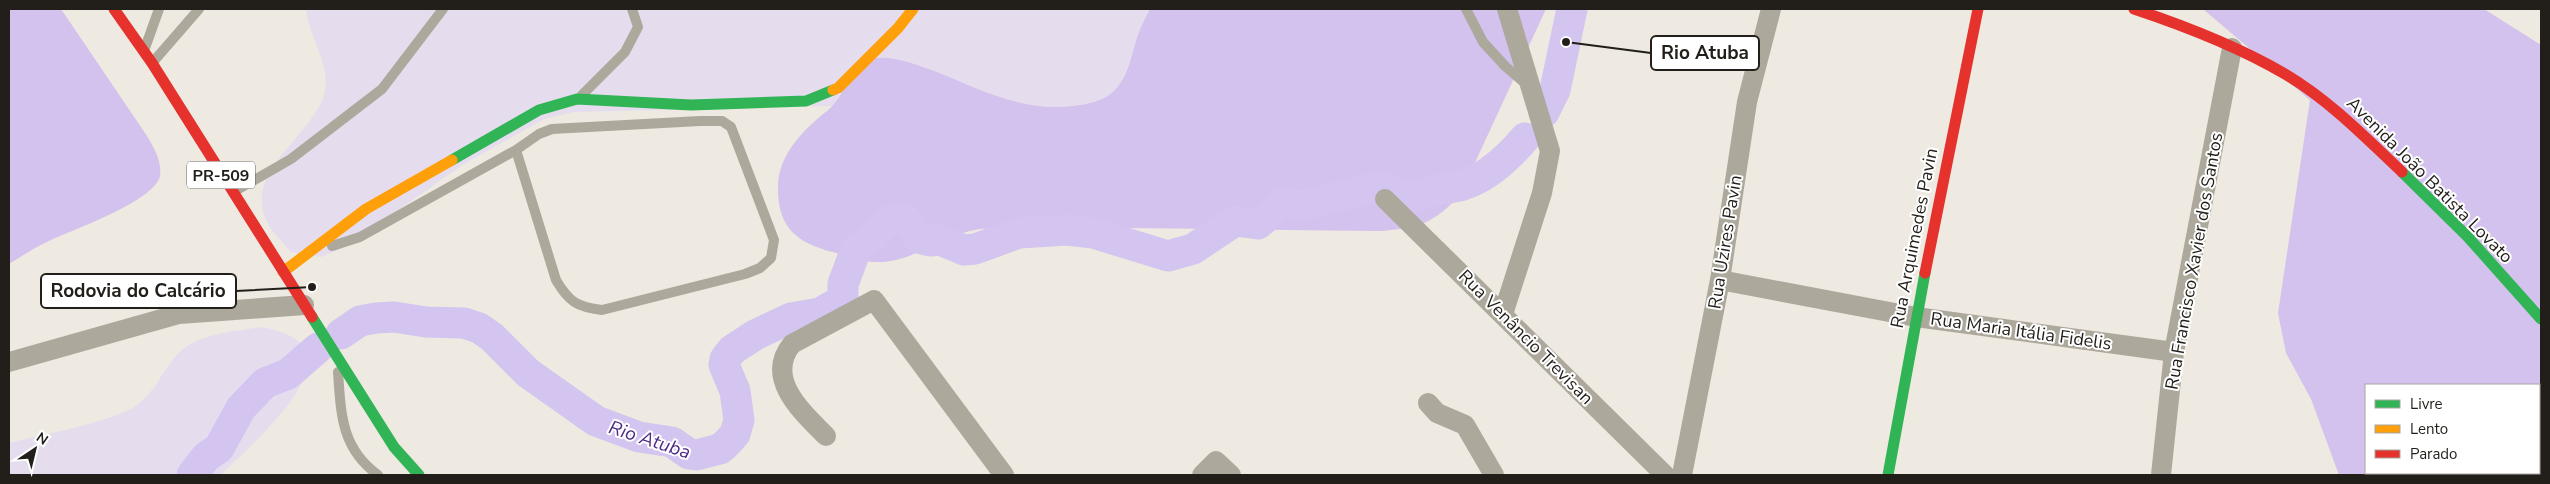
<svg xmlns="http://www.w3.org/2000/svg" width="2550" height="484" viewBox="0 0 2550 484" font-family="'Nunito Sans',sans-serif">
  <style>
    .green { fill: #e5ddee }
    .forest { fill: #d2c2ed }
    .lines { fill: none; stroke-linecap: round; stroke-linejoin: round }
    .river { stroke: #d3c4f0; stroke-width: 31 }
    .lane { stroke: #ada89c; stroke-width: 10 }
    .street { stroke: #ada89c; stroke-width: 20 }
    .fast { stroke: #30b455; stroke-width: 11 }
    .slow { stroke: #ff9f0a; stroke-width: 11 }
    .jam { stroke: #e5322d; stroke-width: 11 }
    .labels { text-anchor: middle; stroke-width: 4; stroke-linejoin: round; paint-order: stroke }
    .shield { fill: #fff; stroke: #64625f; stroke-width: 1 }
    .shield-label { font-size: 16px; font-weight: bold; fill: #221f1a }
    .street-label { font-size: 18px; fill: #221f1a; stroke: #fff }
    .water-label { font-size: 19px; font-style: italic; fill: #502a88; stroke: #fff }
    .leader { fill: none; stroke: #221f1a; stroke-width: 2 }
    .callout-dot { fill: #221f1a; stroke: #fff; stroke-width: 2 }
    .callout { fill: #fff; stroke: #221f1a; stroke-width: 2 }
    .callout-label { font-size: 19px; text-anchor: middle; font-weight: bold; fill: #221f1a }
  </style>
  <rect width="100%" height="100%" fill="#eee9e1"/>
  <path class="green" d="M 306,9 L 1150,9 C 1139,32 1131,70 1116,89 C 1108,100 1092,103 1079,105 C 1051,110 1021,105 993,95 C 968,86 895,50 871,60 C 852,68 843,90 833,106 L 574,112 L 544,119 L 464,164 L 347,246 L 321,257 L 291,252 C 284,243 272,233 267,222 C 241,170 318,133 325,90 C 330,62 308,36 306,9 Z
    M 260,327 C 372,344 255,440 221,475 L 9,475 L 9,443 C 41,435 112,422 137,405 C 154,393 162,372 175,357 C 194,333 232,332 260,327 Z"/>
  <path class="forest" d="M 9,9 L 61,9 L 147,136 C 154,148 162,161 160,176 C 155,201 72,230 49,241 C 35,247 22,256 9,264 Z
    M 1150,9 L 1546,9 L 1460,195 C 1433,224 1420,227 1382,231 C 1296,230 1211,229 1125,228 C 1077,228 1027,224 980,229 C 943,234 912,264 875,262 C 864,262 851,257 841,254 C 800,245 777,231 778,186 C 779,154 803,130 827,111 C 845,97 849,66 872,59 C 901,51 965,86 994,95 C 1022,105 1051,110 1080,105 C 1093,103 1107,99 1116,89 C 1129,74 1132,53 1138,35 C 1141,26 1146,17 1150,9 Z
    M 2203,9 L 2484,9 L 2541,45 L 2541,426 L 2539,426 L 2539,385 L 2366,385 L 2366,473 L 2445,473 L 2444,475 L 2339,475 L 2311,399 L 2286,353 L 2278,313 L 2310,100 Z"/>
  <g class="lines">
    <path class="river" d="M 1544,112 L 1555,90 L 1572,9
      M 341,334 L 360,321 L 376,318 L 394,317 L 426,322 L 464,323 L 479,328 L 492,337 L 528,373 L 596,421 L 639,437 L 672,442 L 689,454 L 696,455 L 720,449 L 726,444 L 735,434 L 739,420 L 735,391 L 724,365 L 725,359 L 732,350 L 755,335 L 791,318 L 820,313 L 841,301 L 843,302 L 843,284 L 856,249 L 872,238 L 888,221 L 895,218 L 906,220 L 918,238 L 930,241 L 940,240 L 964,250 L 975,249 L 1019,233 L 1067,230 L 1093,233 L 1168,256 L 1193,249 L 1235,221 L 1258,224 L 1283,203 L 1300,206 L 1381,186 L 1412,199 C 1427,189 1445,190 1463,185 C 1488,177 1509,157 1525,138
      M 192,475 L 206,457 L 219,448 L 241,408 L 265,383 L 288,374 L 318,348"/>
    <path class="lane" d="M 1466,9 L 1483,42 L 1505,66 L 1527,85
      M 145,48 L 159,9
      M 153,62 L 199,9
      M 582,95 L 625,52 L 638,27 L 632,9
      M 235,191 L 291,159 L 382,89 L 443,9
      M 332,246 L 360,237 L 516,150 L 539,134 L 552,129 L 700,121 L 722,121 L 731,127 L 774,240 L 771,258 L 760,268 L 745,274 L 602,310 C 577,307 569,302 556,280 L 516,150
      M 338,372 C 341,414 341,448 378,475"/>
    <path class="street" d="M 1385,199 L 1665,475
      M 1720,280 L 1916,317 L 2174,352
      M 1503,314 L 1542,193 L 1550,151 L 1507,9
      M 9,362 L 179,314 L 304,305
      M 1428,403 L 1437,413 L 1465,425 L 1494,475
      M 826,436 C 802,412 764,378 792,344 L 874,300 L 1004,475
      M 1202,475 L 1216,461 L 1231,475
      M 1682,475 L 1720,280 L 1747,102 L 1771,9
      M 2161,475 L 2174,352 L 2232,48"/>
    <path class="fast" d="M 452,160 L 539,110 L 577,99 L 691,105 L 806,101 L 833,90
      M 2402,172 L 2467,236 L 2541,319
      M 312,317 L 394,447 L 419,475
      M 1888,475 L 1925,273"/>
    <path class="slow" d="M 833,90 L 838,88 L 898,28 L 913,9
      M 283,272 L 366,209 L 452,160"/>
    <path class="jam" d="M 114,9 L 152,63 L 312,317
      M 2134,9 C 2185,26 2239,47 2285,74 C 2329,100 2365,137 2402,172
      M 1925,273 L 1978,9"/>
  </g>
  <g class="labels">
    <rect class="shield" x="187" y="161.5" width="68" height="27" rx="4"/>
    <g class="shield-label">
      <text x="221" y="181">PR-509</text>
    </g>
    <g class="street-label">
      <text transform="translate(2430 180) rotate(45)" y="6">Avenida João Batista Lovato</text>
      <text transform="translate(1914 238) rotate(-79)" y="6">Rua Arquimedes Pavin</text>
      <text transform="translate(1725 242) rotate(-81)" y="6">Rua Uzires Pavin</text>
      <text transform="translate(2194 261) rotate(-80)" y="6">Rua Francisco Xavier dos Santos</text>
      <text transform="translate(2021 331) rotate(8)" y="6">Rua Maria Itália Fidelis</text>
      <text transform="translate(1526 337) rotate(45)" y="6">Rua Venâncio Trevisan</text>
    </g>
    <g class="water-label">
      <text transform="translate(650 439) rotate(18)" y="7">Rio Atuba</text>
    </g>
  </g>
  <path class="leader" d="M1566 42L1651 53M312 287L236 291"/>
  <g class="callout-dot">
    <circle cx="1566" cy="42" r="5"/>
    <circle cx="312" cy="287" r="5"/>
  </g>
  <g class="callout">
    <rect x="1651" y="36" width="108" height="34" rx="5"/>
    <rect x="41" y="274" width="195" height="34" rx="5"/>
  </g>
  <g class="callout-label">
    <text x="1705" y="59">Rio Atuba</text>
    <text x="138" y="297">Rodovia do Calcário</text>
  </g>
  <rect width="2550" height="484" fill="none" stroke="#221f1a" stroke-width="20"/>
  <rect x="2365" y="384" width="175" height="90" fill="#ffffff" stroke="#a7a5a3"/>
  <rect x="2375" y="400" width="25" height="8" fill="#30b455" stroke="#a7a5a3"/>
  <text x="2410" y="409" font-size="15" fill="#221f1a">Livre</text>
  <rect x="2375" y="425" width="25" height="8" fill="#ff9f0a" stroke="#a7a5a3"/>
  <text x="2410" y="434" font-size="15" fill="#221f1a">Lento</text>
  <rect x="2375" y="450" width="25" height="8" fill="#e5322d" stroke="#a7a5a3"/>
  <text x="2410" y="459" font-size="15" fill="#221f1a">Parado</text>
  <g transform="translate(35 449) rotate(35)" stroke="#ffffff" stroke-width="4" paint-order="stroke">
  <path d="M0-4L9 19L0 12L-9 19Z" fill="#221f1a"/>
  <text y="-8" font-size="14" font-weight="bold" text-anchor="middle" fill="#221f1a">N</text>
  </g>
</svg>
